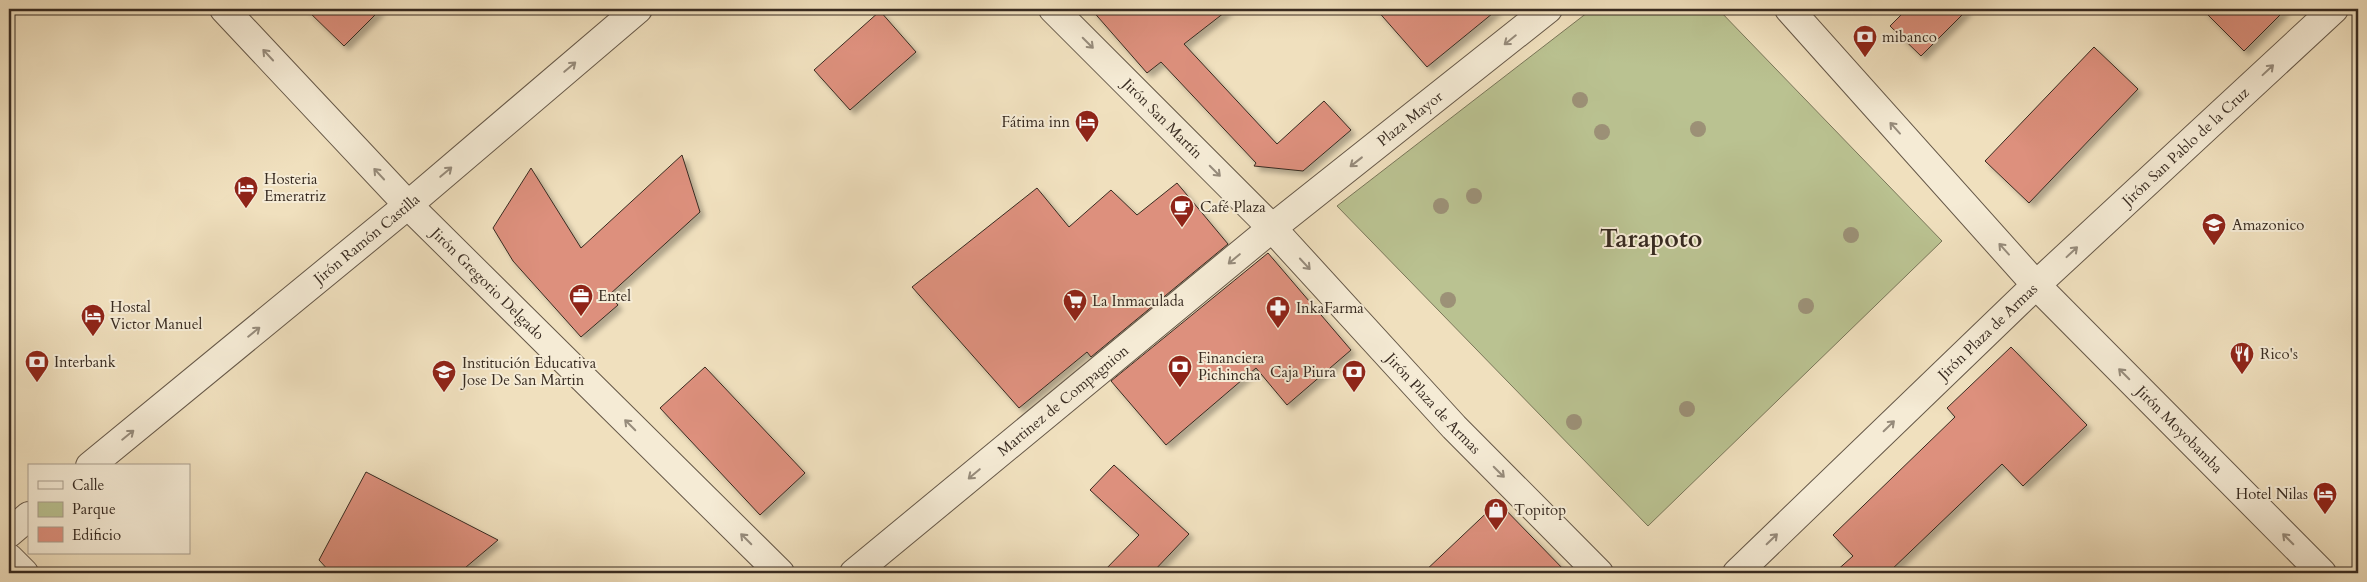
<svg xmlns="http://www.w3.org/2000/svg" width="2367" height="582" viewBox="0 0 2367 582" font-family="Cardo,serif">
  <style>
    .green { fill: #bac291; stroke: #797659 }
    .building { fill: #dd907d; stroke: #382b21; filter: url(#shadow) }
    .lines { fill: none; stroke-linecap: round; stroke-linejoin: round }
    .minor-casing { stroke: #665848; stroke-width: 30 }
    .tertiary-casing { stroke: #665848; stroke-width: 30 }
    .minor { stroke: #f5ebd5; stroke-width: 28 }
    .tertiary { stroke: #f5ebd5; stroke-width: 28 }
    .tree { fill: #9c9177 }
    .oneway { stroke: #968b7b }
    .labels { text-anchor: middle; stroke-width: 4; stroke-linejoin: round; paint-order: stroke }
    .poi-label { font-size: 15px; fill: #382b21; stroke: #f5ebd5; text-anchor: start }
    .street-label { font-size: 15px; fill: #382b21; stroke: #f5ebd5 }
    .town-label { font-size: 25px; font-weight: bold; fill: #382b21; stroke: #f5ebd5 }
  </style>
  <defs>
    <filter id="shadow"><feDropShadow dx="4.5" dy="4.5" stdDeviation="2.5" flood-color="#0004"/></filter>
  </defs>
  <rect width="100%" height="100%" fill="#f0e0be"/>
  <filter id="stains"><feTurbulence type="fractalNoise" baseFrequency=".004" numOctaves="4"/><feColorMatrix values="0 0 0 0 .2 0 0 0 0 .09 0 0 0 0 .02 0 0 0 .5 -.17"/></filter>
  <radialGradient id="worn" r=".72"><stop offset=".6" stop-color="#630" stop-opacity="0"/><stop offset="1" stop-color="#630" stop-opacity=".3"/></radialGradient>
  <path class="green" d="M 1592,9 L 1718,9 L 1942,241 L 1648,526 L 1337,206 Z"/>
  <path class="building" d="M 306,9 L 381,9 L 344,46 Z
    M 1091,9 L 1229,9 L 1184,44 L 1277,144 L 1324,101 L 1351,130 L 1303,171 L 1254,166 L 1256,163 L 1161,62 L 1147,73 Z
    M 1376,9 L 1498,9 L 1427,67 Z
    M 1907,9 L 1968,9 L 1921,56 L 1890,26 Z
    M 2202,9 L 2286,9 L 2244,51 Z
    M 880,11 L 916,52 L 850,110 L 814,70 Z
    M 2094,47 L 2138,89 L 2029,203 L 1985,161 Z
    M 682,155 L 700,212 L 609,295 L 618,305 L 581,337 L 513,261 L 493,228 L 531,168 L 581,248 Z
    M 1177,183 L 1228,244 L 1091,357 L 1087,352 L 1019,408 L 912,287 L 1037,188 L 1069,227 L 1111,190 L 1137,215 Z
    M 1268,253 L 1351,350 L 1287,405 L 1256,368 L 1166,445 L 1111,381 Z
    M 2011,347 L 2087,425 L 2023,486 L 2002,464 L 1888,573 L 1834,573 L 1853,556 L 1833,535 L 1955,417 L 1947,408 Z
    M 705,367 L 805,473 L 760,515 L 660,408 Z
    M 1114,465 L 1189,534 L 1152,573 L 1102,573 L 1139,535 L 1090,490 Z
    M 366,472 L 498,540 L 459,573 L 331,573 L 319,560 Z
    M 1498,502 L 1567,573 L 1423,573 Z"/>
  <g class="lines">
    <defs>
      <g id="minor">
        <path id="s1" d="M 224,9 L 408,205 L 780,573"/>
        <path id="s2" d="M 1789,9 L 2036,285 L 2322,573"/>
        <path id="s3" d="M 90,466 L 408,205 L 638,9"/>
        <path d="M 9,533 L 29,516"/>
        <path id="s4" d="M 854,573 L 1272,228"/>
      </g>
      <g id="tertiary">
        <path id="s5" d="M 1053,9 L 1272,228 L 1454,427 L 1599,573"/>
        <path id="s6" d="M 1272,228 L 1548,9"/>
        <path d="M 9,558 L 24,573"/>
        <path id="s7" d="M 1737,573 L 2036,285 L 2334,9"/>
      </g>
    </defs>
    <use href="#minor" class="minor-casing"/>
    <use href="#tertiary" class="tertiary-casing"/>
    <use href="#minor" class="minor"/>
    <use href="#tertiary" class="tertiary"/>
  </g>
  <g class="tree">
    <circle cx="1580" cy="100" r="8"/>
    <circle cx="1698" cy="129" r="8"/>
    <circle cx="1602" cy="132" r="8"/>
    <circle cx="1474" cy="196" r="8"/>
    <circle cx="1441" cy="206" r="8"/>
    <circle cx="1851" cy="235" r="8"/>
    <circle cx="1448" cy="300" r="8"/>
    <circle cx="1806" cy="306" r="8"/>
    <circle cx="1687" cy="409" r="8"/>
    <circle cx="1574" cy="422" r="8"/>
  </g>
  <defs><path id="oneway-shaft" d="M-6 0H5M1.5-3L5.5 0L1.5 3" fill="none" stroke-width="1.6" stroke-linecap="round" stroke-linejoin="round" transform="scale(1.25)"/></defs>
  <g class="oneway">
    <use href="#oneway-shaft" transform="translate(1510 40) rotate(141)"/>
    <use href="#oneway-shaft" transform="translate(1088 43) rotate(45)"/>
    <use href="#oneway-shaft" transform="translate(268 55) rotate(-133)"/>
    <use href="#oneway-shaft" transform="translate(570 67) rotate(-40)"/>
    <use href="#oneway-shaft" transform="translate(2268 70) rotate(-43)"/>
    <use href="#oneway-shaft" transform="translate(1895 128) rotate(-132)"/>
    <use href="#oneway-shaft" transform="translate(1356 162) rotate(142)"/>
    <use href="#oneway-shaft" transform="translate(1215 171) rotate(45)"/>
    <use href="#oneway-shaft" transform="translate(446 172) rotate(-40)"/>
    <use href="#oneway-shaft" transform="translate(379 174) rotate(-133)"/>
    <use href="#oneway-shaft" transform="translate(2004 249) rotate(-132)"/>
    <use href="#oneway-shaft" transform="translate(2072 252) rotate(-43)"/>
    <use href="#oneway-shaft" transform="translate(1234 259) rotate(140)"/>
    <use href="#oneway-shaft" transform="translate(1305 264) rotate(47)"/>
    <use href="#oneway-shaft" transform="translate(254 332) rotate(-39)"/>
    <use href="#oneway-shaft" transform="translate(2124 374) rotate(-135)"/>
    <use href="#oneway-shaft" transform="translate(630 425) rotate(-135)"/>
    <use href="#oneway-shaft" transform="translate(1889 426) rotate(-44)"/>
    <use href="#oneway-shaft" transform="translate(128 435) rotate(-39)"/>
    <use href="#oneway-shaft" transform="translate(1499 472) rotate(45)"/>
    <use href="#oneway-shaft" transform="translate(974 474) rotate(140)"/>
    <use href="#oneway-shaft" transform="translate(746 539) rotate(-135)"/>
    <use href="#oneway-shaft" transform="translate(1772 539) rotate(-44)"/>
    <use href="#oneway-shaft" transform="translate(2288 539) rotate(-135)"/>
  </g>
  <defs>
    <symbol id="bank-pin" viewBox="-11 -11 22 30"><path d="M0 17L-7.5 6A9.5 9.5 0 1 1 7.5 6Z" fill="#8f2418" stroke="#f5ebd5"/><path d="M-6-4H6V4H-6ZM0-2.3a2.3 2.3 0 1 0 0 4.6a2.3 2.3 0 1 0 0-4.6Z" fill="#fff"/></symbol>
    <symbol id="hotel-pin" viewBox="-11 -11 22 30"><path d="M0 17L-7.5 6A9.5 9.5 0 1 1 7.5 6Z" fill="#8f2418" stroke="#f5ebd5"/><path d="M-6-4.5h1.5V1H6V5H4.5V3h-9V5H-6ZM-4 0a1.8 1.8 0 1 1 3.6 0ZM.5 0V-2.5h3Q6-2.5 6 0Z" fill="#fff"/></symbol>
    <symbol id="cafe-pin" viewBox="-11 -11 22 30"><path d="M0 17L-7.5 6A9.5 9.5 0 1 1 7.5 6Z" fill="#8f2418" stroke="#f5ebd5"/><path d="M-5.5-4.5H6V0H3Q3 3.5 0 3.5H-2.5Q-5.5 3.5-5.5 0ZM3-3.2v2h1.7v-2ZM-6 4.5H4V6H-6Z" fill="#fff"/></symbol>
    <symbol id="school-pin" viewBox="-11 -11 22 30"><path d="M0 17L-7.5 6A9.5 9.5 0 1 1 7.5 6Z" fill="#8f2418" stroke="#f5ebd5"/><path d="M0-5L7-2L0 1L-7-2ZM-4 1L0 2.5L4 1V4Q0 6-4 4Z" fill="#fff"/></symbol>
    <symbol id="office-pin" viewBox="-11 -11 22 30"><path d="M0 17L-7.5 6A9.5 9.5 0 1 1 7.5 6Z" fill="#8f2418" stroke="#f5ebd5"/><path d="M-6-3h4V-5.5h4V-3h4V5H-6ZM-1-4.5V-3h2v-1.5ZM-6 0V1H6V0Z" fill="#fff"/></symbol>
    <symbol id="supermarket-pin" viewBox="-11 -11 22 30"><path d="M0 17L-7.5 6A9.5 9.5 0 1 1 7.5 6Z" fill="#8f2418" stroke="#f5ebd5"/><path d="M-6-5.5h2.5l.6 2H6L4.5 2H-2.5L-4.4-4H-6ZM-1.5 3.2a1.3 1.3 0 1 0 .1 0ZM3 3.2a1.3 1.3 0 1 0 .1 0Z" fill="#fff"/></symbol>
    <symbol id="pharmacy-pin" viewBox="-11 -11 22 30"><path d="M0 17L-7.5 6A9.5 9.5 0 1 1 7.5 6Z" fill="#8f2418" stroke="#f5ebd5"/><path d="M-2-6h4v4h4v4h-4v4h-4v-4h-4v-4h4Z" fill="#fff"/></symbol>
    <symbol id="restaurant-pin" viewBox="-11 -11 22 30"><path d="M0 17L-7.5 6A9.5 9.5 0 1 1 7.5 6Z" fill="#8f2418" stroke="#f5ebd5"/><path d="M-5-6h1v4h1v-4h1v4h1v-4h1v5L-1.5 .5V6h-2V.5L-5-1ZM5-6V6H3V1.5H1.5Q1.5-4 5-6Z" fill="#fff"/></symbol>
    <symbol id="shop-pin" viewBox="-11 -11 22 30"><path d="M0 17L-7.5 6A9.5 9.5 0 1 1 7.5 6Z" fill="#8f2418" stroke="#f5ebd5"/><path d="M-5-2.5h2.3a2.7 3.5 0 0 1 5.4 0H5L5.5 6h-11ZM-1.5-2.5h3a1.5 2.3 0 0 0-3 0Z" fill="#fff"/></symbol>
  </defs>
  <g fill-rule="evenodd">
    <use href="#bank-pin" x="1851" y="23" width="28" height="38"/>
    <use href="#hotel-pin" x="1073" y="108" width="28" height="38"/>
    <use href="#hotel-pin" x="232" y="174" width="28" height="38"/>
    <use href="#cafe-pin" x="1168" y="193" width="28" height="38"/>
    <use href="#school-pin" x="2200" y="211" width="28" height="38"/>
    <use href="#office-pin" x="567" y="282" width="28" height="38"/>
    <use href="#supermarket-pin" x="1061" y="287" width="28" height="38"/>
    <use href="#pharmacy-pin" x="1264" y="294" width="28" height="38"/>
    <use href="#hotel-pin" x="79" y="302" width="28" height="38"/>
    <use href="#restaurant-pin" x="2228" y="340" width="28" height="38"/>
    <use href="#bank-pin" x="23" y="348" width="28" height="38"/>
    <use href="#bank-pin" x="1166" y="353" width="28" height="38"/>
    <use href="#school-pin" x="430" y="358" width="28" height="38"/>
    <use href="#bank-pin" x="1340" y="358" width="28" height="38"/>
    <use href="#hotel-pin" x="2311" y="480" width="28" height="38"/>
    <use href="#shop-pin" x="1482" y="496" width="28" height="38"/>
  </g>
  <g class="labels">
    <g class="poi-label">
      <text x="1882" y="42">mibanco</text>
      <text x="1070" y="127" text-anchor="end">Fátima inn</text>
      <text x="264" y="184">Hosteria<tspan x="264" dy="17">Emeratriz</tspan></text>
      <text x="1200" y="212">Café Plaza</text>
      <text x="2232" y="230">Amazonico</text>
      <text x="598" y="301">Entel</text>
      <text x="1092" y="306">La Inmaculada</text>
      <text x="110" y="312">Hostal<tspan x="110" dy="17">Victor Manuel</tspan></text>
      <text x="1296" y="313">InkaFarma</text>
      <text x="2260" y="359">Rico's</text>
      <text x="1198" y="363">Financiera<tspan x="1198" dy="17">Pichincha</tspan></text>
      <text x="54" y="367">Interbank</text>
      <text x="462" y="368">Institución Educativa<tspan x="462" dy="17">Jose De San Martin</tspan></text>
      <text x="1336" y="377" text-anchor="end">Caja Piura</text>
      <text x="2308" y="499" text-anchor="end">Hotel Nilas</text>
      <text x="1514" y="515">Topitop</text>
    </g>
    <g class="street-label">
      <text dy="5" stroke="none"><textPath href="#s5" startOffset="155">Jirón San Martín</textPath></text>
      <text dy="5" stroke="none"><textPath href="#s6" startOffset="176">Plaza Mayor</textPath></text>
      <text dy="5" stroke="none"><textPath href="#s7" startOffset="619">Jirón San Pablo de la Cruz</textPath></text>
      <text dy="5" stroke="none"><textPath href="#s3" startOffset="358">Jirón Ramón Castilla</textPath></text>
      <text dy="5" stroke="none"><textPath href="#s1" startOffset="381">Jirón Gregorio Delgado</textPath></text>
      <text dy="5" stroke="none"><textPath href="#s7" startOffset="348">Jirón Plaza de Armas</textPath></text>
      <text dy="5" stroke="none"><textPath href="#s4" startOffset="271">Martinez de Compagnion</textPath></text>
      <text dy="5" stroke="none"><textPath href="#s5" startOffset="548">Jirón Plaza de Armas</textPath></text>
      <text dy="5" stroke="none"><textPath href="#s2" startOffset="574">Jirón Moyobamba</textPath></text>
    </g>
    <g class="town-label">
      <text x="1651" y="247">Tarapoto</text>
    </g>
  </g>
  <rect width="2367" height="582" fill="none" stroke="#f0e0be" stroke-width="30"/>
  <rect x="10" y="10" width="2347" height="562" fill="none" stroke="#382b21" stroke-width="2.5"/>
  <rect x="15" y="15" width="2337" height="552" fill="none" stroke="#382b21"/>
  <rect x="28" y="464" width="162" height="90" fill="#f5ebd5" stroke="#a99e8d"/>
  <rect x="38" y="481" width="25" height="8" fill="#f5ebd5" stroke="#a99e8d"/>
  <text x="72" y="490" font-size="15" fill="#382b21">Calle</text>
  <rect x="38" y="502" width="25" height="15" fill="#bac291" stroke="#a99e8d"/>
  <text x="72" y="514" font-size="15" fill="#382b21">Parque</text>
  <rect x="38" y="527" width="25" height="15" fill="#dd907d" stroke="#a99e8d"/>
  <text x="72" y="540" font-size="15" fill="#382b21">Edificio</text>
  <rect width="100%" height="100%" filter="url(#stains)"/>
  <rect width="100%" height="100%" fill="url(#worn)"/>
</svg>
